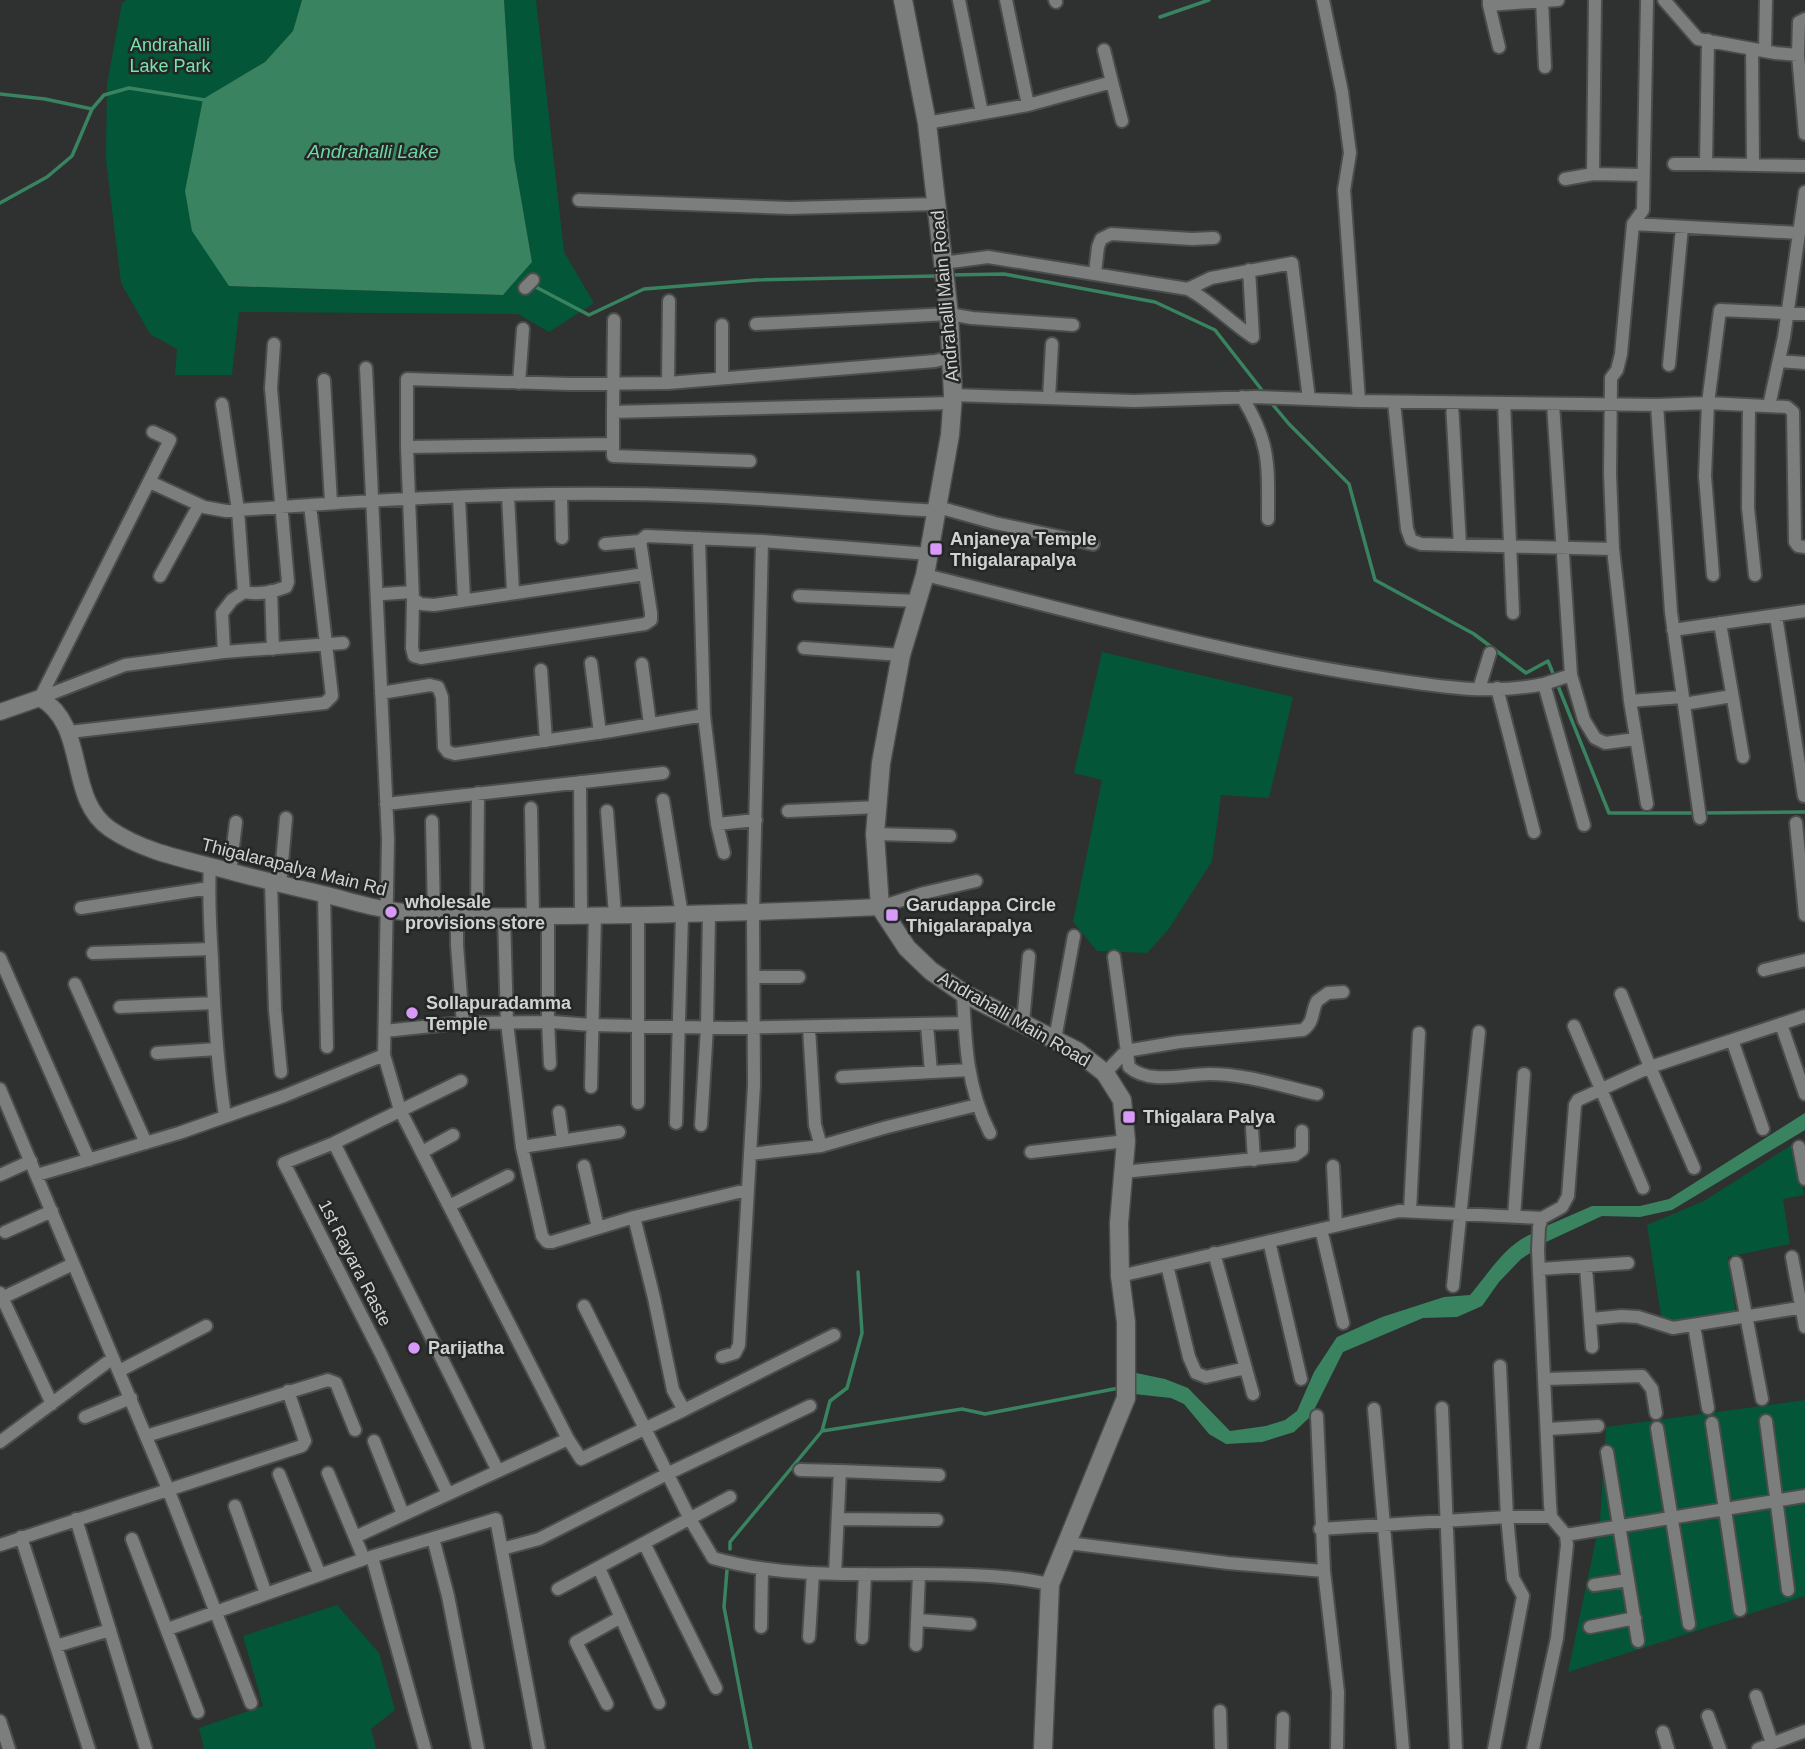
<svg xmlns="http://www.w3.org/2000/svg" width="1805" height="1749" viewBox="0 0 1805 1749" font-family="Arial,sans-serif">
  <style>
    .green { fill: #045638 }
    .water { fill: #398361 }
    .lines { fill: none; stroke-linecap: round; stroke-linejoin: round }
    .stream { stroke: #398361; stroke-width: 3.5 }
    .minor-casing { stroke: #4a4d4b; stroke-width: 16 }
    .tertiary-casing { stroke: #4a4d4b; stroke-width: 19 }
    .secondary-casing { stroke: #4a4d4b; stroke-width: 21 }
    .minor { stroke: #7b7e7c; stroke-width: 12 }
    .tertiary { stroke: #7b7e7c; stroke-width: 16 }
    .secondary { stroke: #7b7e7c; stroke-width: 18 }
    .poi-dot { fill: #d89af8; stroke: #242725; stroke-width: 2.5 }
    .labels { text-anchor: middle; stroke-width: 5; stroke-linejoin: round; paint-order: stroke }
    .park-label { font-size: 18px; fill: #79e2b0; stroke: #242725 }
    .street-label { font-size: 18px; fill: #d1d3d2; stroke: #242725 }
    .poi-label { font-size: 18px; font-weight: bold; fill: #d1d3d2; stroke: #242725; text-anchor: start }
    .water-label { font-size: 19px; font-style: italic; fill: #6ed7a5; stroke: #242725 }
  </style>
  <rect width="100%" height="100%" fill="#2e312f"/>
  <path class="green" d="M 127,0 L 302,0 L 293,31 L 265,62 L 203,99 L 229,286 L 503,295 L 532,262 L 514,158 L 504,0 L 536,0 L 564,252 L 594,303 L 549,332 L 518,314 L 239,312 L 232,375 L 175,375 L 177,349 L 150,334 L 121,283 L 106,160 L 107,84 L 122,3 Z
    M 1102,652 L 1293,697 L 1269,798 L 1221,795 L 1212,861 L 1168,930 L 1147,953 L 1097,951 L 1073,922 L 1102,780 L 1074,773 Z
    M 1795,1143 L 1804,1195 L 1783,1199 L 1790,1244 L 1728,1257 L 1736,1313 L 1662,1322 L 1647,1225 L 1704,1201 Z
    M 1805,1400 L 1805,1596 L 1568,1672 L 1600,1520 L 1606,1427 Z
    M 337,1605 L 379,1653 L 395,1710 L 371,1729 L 376,1749 L 204,1749 L 199,1728 L 263,1706 L 243,1636 Z"/>
  <path class="water" d="M 302,0 L 504,0 L 514,158 L 532,262 L 503,295 L 229,286 L 192,231 L 185,191 L 203,99 L 265,62 L 293,31 Z
    M 1805,1113 L 1805,1130 L 1672,1210 L 1640,1217 L 1602,1216 L 1544,1243 L 1544,1227 L 1592,1206 L 1640,1206 L 1669,1199 Z
    M 1534,1233 L 1535,1250 L 1521,1259 L 1499,1282 L 1482,1306 L 1457,1317 L 1423,1318 L 1343,1352 L 1311,1416 L 1294,1432 L 1262,1442 L 1226,1444 L 1209,1434 L 1184,1404 L 1171,1398 L 1134,1394 L 1136,1373 L 1165,1379 L 1188,1388 L 1230,1431 L 1266,1426 L 1285,1420 L 1297,1411 L 1314,1372 L 1337,1337 L 1382,1317 L 1444,1297 L 1470,1295 C 1489,1273 1506,1243 1534,1233 Z"/>
  <g class="lines">
    <path class="stream" d="M 1160,17 L 1209,0
      M 0,94 L 45,99 L 92,109 L 104,95 L 129,88 L 205,100
      M 0,203 L 47,177 L 72,156 L 92,109
      M 949,275 L 1004,274 L 1155,302 L 1215,330 L 1265,394
      M 532,285 L 589,315 L 644,289 L 756,280 L 937,276
      M 1269,400 L 1289,424 L 1349,484 L 1375,580 L 1474,634 L 1526,673 L 1548,661 L 1609,813 L 1694,813
      M 1702,813 L 1805,812
      M 822,1431 L 962,1409 L 985,1414 L 1119,1388
      M 730,1549 L 730,1542 L 822,1431 L 830,1401 L 847,1388 L 862,1333 L 858,1272
      M 727,1570 L 724,1607 L 751,1749"/>
    <defs>
      <path id="minor" d="M 959,0 L 982,113
        M 1006,0 L 1028,105
        M 1055,0 L 1056,2
        M 1323,0 L 1342,92 L 1350,153 L 1344,190 L 1359,401
        M 1489,0 L 1489,5 L 1558,0
        M 1542,0 L 1545,67
        M 1595,0 L 1593,174 L 1643,175
        M 1664,0 L 1698,39 L 1775,53 L 1798,55 L 1805,134
        M 1489,5 L 1499,47
        M 1708,40 L 1706,164 L 1805,166
        M 1752,49 L 1753,165
        M 1765,51 L 1766,0
        M 1798,55 L 1799,22 L 1805,19
        M 1112,82 L 1122,121
        M 927,123 L 1028,105 L 1112,82 L 1104,50
        M 1674,164 L 1706,164
        M 1565,179 L 1593,174
        M 579,200 L 790,208 L 936,204
        M 1633,224 L 1799,233
        M 943,263 L 988,257 L 1188,289 L 1211,278 L 1292,263 L 1309,399
        M 1095,273 L 1098,247 L 1101,239 L 1111,234 L 1192,239 L 1214,238
        M 525,288 L 533,280
        M 1188,289 C 1212,302 1230,322 1253,337 L 1249,270
        M 756,324 L 949,314 L 972,318 L 1073,325
        M 722,325 L 722,378
        M 952,357 L 935,361 L 668,383 L 569,384 L 407,379 L 407,447 L 613,444 L 613,412 L 952,403
        M 1779,361 L 1805,363
        M 1669,365 L 1682,227
        M 366,368 L 388,839 L 384,1055 L 400,1110 L 568,1439
        M 324,380 L 331,503
        M 519,383 L 523,329
        M 668,383 L 669,301
        M 953,395 L 1134,401 L 1256,397 L 1359,401 L 1657,405 L 1708,403 L 1787,407 L 1793,412 L 1795,542 L 1798,546 L 1805,547
        M 1242,397 C 1271,444 1268,465 1268,519
        M 1049,398 L 1052,344
        M 1394,402 L 1407,529 L 1411,540 L 1421,544 L 1613,549 L 1630,701 L 1647,804
        M 1452,403 L 1460,545
        M 1504,403 L 1513,613
        M 222,404 L 238,510 L 244,592
        M 1553,404 L 1571,675 L 1584,720 L 1595,738 L 1605,743 L 1636,739
        M 1657,405 L 1671,612 L 1700,818
        M 1749,406 L 1748,508 L 1755,575
        M 1769,406 L 1784,337 L 1805,192
        M 613,412 L 614,320
        M 613,444 L 613,456 L 750,461
        M 407,447 L 413,599 L 412,648 L 414,656 L 421,658 L 645,624 L 651,620 L 651,613 L 640,541 L 646,536 L 762,541 L 929,554
        M 150,482 L 204,507 L 226,511 C 383,499 541,489 698,496 C 778,499 858,506 937,511
        M 561,494 L 562,538
        M 508,496 L 513,592
        M 459,498 L 464,599
        M 938,507 L 995,523 L 1093,544
        M 605,544 L 640,541
        M 1613,549 L 1610,474 L 1611,378 L 1617,370 L 1621,354 L 1633,224 L 1643,210 L 1647,0
        M 925,575 C 1073,611 1220,653 1370,676 C 1428,685 1486,696 1544,684 L 1584,825
        M 1713,575 L 1705,476 L 1708,403 L 1720,310 L 1805,314
        M 160,576 L 199,505
        M 271,591 L 273,649
        M 383,594 L 412,592
        M 799,596 L 917,601
        M 413,599 L 421,604 L 434,605 L 645,574
        M 1776,616 L 1804,796
        M 1720,623 L 1743,757
        M 1673,630 L 1805,611
        M 804,648 L 901,655
        M 224,652 L 222,613 L 232,600 L 244,592 C 257,595 274,592 286,587 L 288,582 L 271,388 L 274,344
        M 591,663 L 600,733
        M 642,664 L 650,724
        M 541,670 L 546,741
        M 1544,684 L 1571,675
        M 1497,688 L 1534,832
        M 1479,689 L 1490,653
        M 381,693 L 430,685 L 438,687 L 442,697 L 444,747 L 448,752 L 455,754 L 611,731 L 704,715 L 699,538
        M 40,698 L 125,665 L 224,652 L 343,643
        M 40,698 L 170,440 L 153,432
        M 1630,701 L 1682,697
        M 1684,704 L 1732,696
        M 704,715 L 717,824 L 756,820
        M 69,732 L 325,703 L 332,696 L 310,505
        M 580,782 L 581,915
        M 663,800 L 682,915 L 676,1123
        M 386,804 L 663,773
        M 531,808 L 533,916
        M 607,811 L 615,915
        M 788,811 L 878,807
        M 432,821 L 434,914
        M 1796,823 L 1805,915
        M 717,824 L 724,853
        M 875,834 L 950,836
        M 210,866 C 208,897 210,928 212,959 C 214,1011 217,1064 225,1116
        M 230,871 L 236,822
        M 271,883 L 275,1010 L 281,1072
        M 280,885 L 286,818
        M 324,894 L 327,1047
        M 880,907 L 924,893 L 976,881
        M 81,908 L 209,888
        M 457,916 L 457,945 L 463,1024
        M 477,916 L 478,793
        M 548,916 L 548,1022 L 550,1064
        M 504,917 L 507,1023 L 522,1147 L 542,1236 L 547,1242 L 552,1242 L 634,1217
        M 93,953 L 211,949
        M 1114,957 L 1129,1067 C 1150,1085 1183,1074 1209,1074 C 1246,1074 1281,1086 1317,1094
        M 0,958 L 89,1160
        M 1764,970 L 1805,960
        M 754,977 L 799,977
        M 75,984 L 146,1143
        M 963,993 C 965,1042 967,1089 990,1133
        M 1621,994 L 1650,1067 L 1694,1168
        M 120,1007 L 214,1003
        M 1023,1022 L 1029,956
        M 1781,1024 L 1805,1094
        M 927,1025 L 931,1072
        M 1574,1026 L 1643,1188
        M 809,1028 L 815,1125 L 821,1146
        M 385,1031 L 460,1023 L 553,1022 L 591,1025 L 729,1028 L 964,1023
        M 1055,1039 L 1074,936
        M 1732,1040 L 1763,1129
        M 157,1053 L 217,1049
        M 1105,1073 L 1126,1051 L 1179,1042 L 1303,1030 C 1315,1021 1311,1012 1317,1001 L 1328,993 L 1343,992
        M 842,1077 L 969,1070
        M 591,1087 L 595,915
        M 0,1089 L 113,1358 L 0,1442
        M 638,1103 L 638,916
        M 559,1112 L 563,1140
        M 701,1125 L 707,1027 L 709,915
        M 1252,1128 L 1254,1160
        M 334,1143 L 498,1471
        M 522,1147 L 619,1132
        M 1799,1147 L 1805,1179
        M 422,1152 L 453,1135
        M 1031,1152 L 1126,1141
        M 750,1154 L 821,1146 L 887,1127 L 977,1105
        M 584,1166 L 598,1228
        M 1333,1166 L 1336,1225
        M 1123,1172 L 1295,1155 L 1302,1150 L 1302,1131
        M 0,1175 L 31,1161
        M 37,1175 L 179,1133 L 284,1096 L 384,1055
        M 449,1206 L 508,1176
        M 1410,1211 L 1419,1033
        M 1514,1217 L 1524,1074
        M 1321,1229 L 1343,1323
        M 5,1232 L 52,1211
        M 1269,1241 L 1301,1379
        M 1214,1253 L 1253,1394
        M 1792,1257 L 1805,1327
        M 1736,1263 L 1762,1399
        M 1167,1265 L 1189,1357 L 1196,1373 L 1206,1377 L 1246,1368
        M 1586,1267 L 1592,1347
        M 1540,1269 L 1628,1263
        M 1120,1276 L 1399,1211 L 1542,1218 L 1562,1207 L 1568,1196 L 1575,1105 L 1578,1100 L 1650,1067 L 1805,1016
        M 1453,1286 L 1479,1032
        M 0,1293 L 52,1404
        M 2,1298 L 73,1264
        M 584,1306 L 690,1519 L 713,1558 C 807,1585 906,1568 1002,1577 C 1018,1578 1034,1581 1050,1584
        M 1592,1319 L 1622,1316 L 1638,1317 L 1673,1328 L 1805,1307
        M 1694,1325 L 1708,1408
        M 722,1357 L 735,1353 L 739,1345 L 754,1085 L 753,913 L 762,541
        M 113,1358 L 168,1489 L 251,1703
        M 119,1371 L 206,1326
        M 1546,1379 L 1642,1376 L 1652,1389 L 1656,1413
        M 1442,1408 L 1456,1749
        M 1374,1409 L 1403,1749
        M 684,1410 L 834,1335
        M 1317,1416 L 1324,1571
        M 85,1417 L 131,1398
        M 1766,1421 L 1788,1590
        M 1712,1423 L 1740,1610
        M 1657,1428 L 1689,1624
        M 1548,1429 L 1598,1426
        M 146,1436 L 328,1380 L 336,1383 L 355,1430
        M 374,1441 L 403,1514
        M 1607,1452 L 1638,1641
        M 800,1470 L 840,1471 L 835,1574
        M 840,1471 L 939,1475
        M 279,1474 L 320,1575
        M 448,1494 L 380,1352 L 284,1163 L 334,1143 L 461,1081
        M 235,1506 L 266,1594
        M 76,1519 L 146,1749
        M 838,1519 L 937,1520
        M 1320,1529 L 1507,1517 L 1551,1517
        M 1566,1535 L 1805,1496
        M 21,1537 L 89,1749
        M 355,1537 L 568,1439 L 581,1459 L 684,1410 L 673,1390 L 654,1298 L 634,1217 L 747,1190
        M 433,1538 L 448,1596 L 478,1749
        M 132,1539 L 198,1712
        M 1068,1543 L 1228,1563 L 1324,1571 L 1338,1692 L 1337,1749
        M 0,1545 L 302,1446 L 305,1441 L 288,1391
        M 645,1545 L 716,1688
        M 502,1549 L 539,1539 L 669,1473 L 810,1406
        M 372,1557 L 425,1749
        M 364,1559 L 496,1519 L 539,1749
        M 599,1568 L 659,1703
        M 1594,1585 L 1628,1580
        M 558,1589 L 730,1497
        M 917,1620 L 970,1624
        M 761,1627 L 762,1569
        M 1590,1627 L 1635,1618
        M 168,1629 L 364,1559 L 328,1473
        M 809,1637 L 813,1573
        M 862,1638 L 865,1574
        M 916,1645 L 919,1575
        M 56,1646 L 110,1630
        M 1756,1696 L 1772,1743
        M 607,1704 L 576,1642 L 621,1617
        M 1220,1711 L 1221,1749
        M 1708,1716 L 1720,1749
        M 0,1721 L 9,1749
        M 1663,1732 L 1668,1749
        M 1282,1749 L 1283,1718
        M 1494,1749 L 1523,1596 L 1513,1578 L 1507,1517 L 1500,1366
        M 1533,1749 L 1557,1638 L 1567,1545 L 1566,1535 L 1551,1517 L 1550,1504 L 1538,1250 L 1539,1227 L 1542,1218
        M 1758,1749 L 1805,1731"/>
      <path id="tertiary" d="M 0,712 L 40,698 C 89,726 65,798 110,829 C 145,853 189,860 229,871 C 262,880 294,887 327,895 C 347,900 368,907 389,910 C 446,919 505,916 563,916 C 669,915 774,912 880,907"/>
      <path id="secondary" d="M 903,0 L 927,123 L 949,314 L 953,395 L 950,435 L 925,575 L 901,655 L 881,763 L 875,834 L 880,907 L 907,948 L 931,971 L 963,993 L 1077,1051 L 1105,1073 L 1122,1100 L 1126,1141 L 1119,1223 L 1120,1276 L 1126,1322 L 1126,1398 L 1050,1584 L 1043,1749"/>
    </defs>
    <use href="#minor" class="minor-casing"/>
    <use href="#tertiary" class="tertiary-casing"/>
    <use href="#secondary" class="secondary-casing"/>
    <use href="#minor" class="minor"/>
    <use href="#tertiary" class="tertiary"/>
    <use href="#secondary" class="secondary"/>
  </g>
  <g class="poi-dot">
    <rect x="929" y="542" width="14" height="14" rx="3.5"/>
    <circle cx="391" cy="912" r="7"/>
    <rect x="885" y="908" width="14" height="14" rx="3.5"/>
    <circle cx="412" cy="1013" r="7"/>
    <rect x="1122" y="1110" width="14" height="14" rx="3.5"/>
    <circle cx="414" cy="1348" r="7"/>
  </g>
  <g class="labels">
    <g class="park-label">
      <text x="170" y="51">Andrahalli<tspan x="170" dy="21">Lake Park</tspan></text>
    </g>
    <g class="street-label">
      <text transform="translate(945 296) rotate(-95)" y="6">Andrahalli Main Road</text>
      <text transform="translate(294 867) rotate(14)" y="6">Thigalarapalya Main Rd</text>
      <text transform="translate(1014 1019) rotate(30)" y="6">Andrahalli Main Road</text>
      <text transform="translate(355 1263) rotate(63)" y="6">1st Rayara Raste</text>
    </g>
    <g class="poi-label">
      <text x="950" y="545">Anjaneya Temple<tspan x="950" dy="21">Thigalarapalya</tspan></text>
      <text x="405" y="908">wholesale<tspan x="405" dy="21">provisions store</tspan></text>
      <text x="906" y="911">Garudappa Circle<tspan x="906" dy="21">Thigalarapalya</tspan></text>
      <text x="426" y="1009">Sollapuradamma<tspan x="426" dy="21">Temple</tspan></text>
      <text x="1143" y="1123">Thigalara Palya</text>
      <text x="428" y="1354">Parijatha</text>
    </g>
    <g class="water-label">
      <text x="373" y="158">Andrahalli Lake</text>
    </g>
  </g>
</svg>
